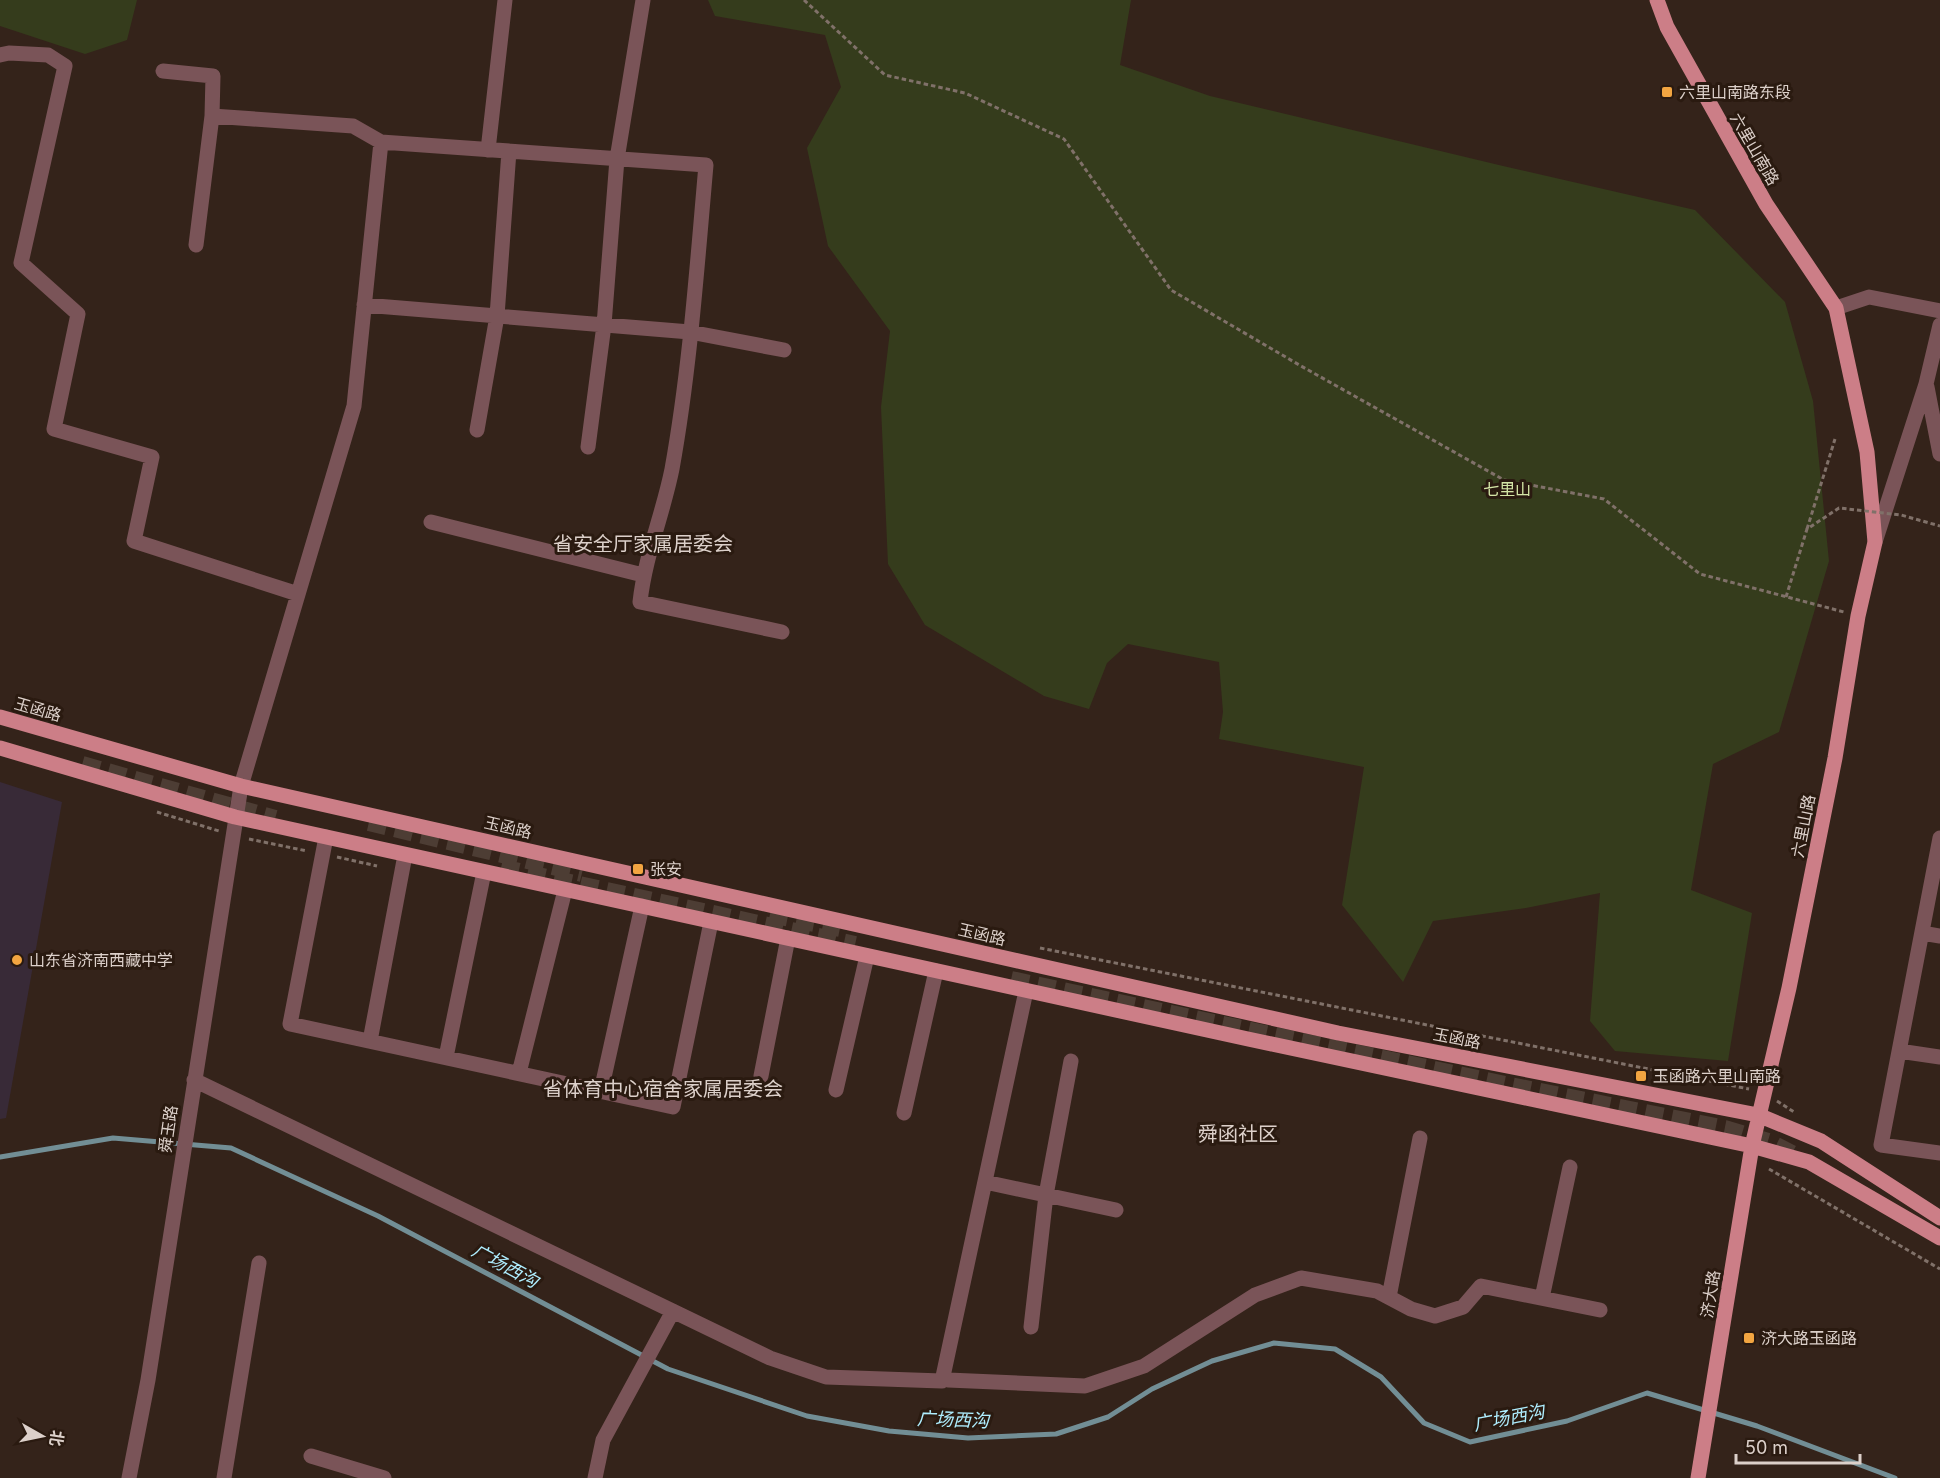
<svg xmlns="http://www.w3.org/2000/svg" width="1940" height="1478" viewBox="0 0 1940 1478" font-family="Inter,'Noto Sans SC',sans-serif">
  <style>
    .education { fill: #382a37 }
    .green { fill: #353c1c }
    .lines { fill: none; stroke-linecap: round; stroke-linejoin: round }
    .stream { stroke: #728e95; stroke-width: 5 }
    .highway-tunnel { stroke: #4d3d34; stroke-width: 18; stroke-dasharray: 18 9; stroke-linecap: butt }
    .path { stroke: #807169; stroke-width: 3; stroke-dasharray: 4.5 3; stroke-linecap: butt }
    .minor { stroke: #7a5458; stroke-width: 15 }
    .major { stroke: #cc7e87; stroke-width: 15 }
    .path-bridge { stroke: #807169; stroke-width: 3; stroke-dasharray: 4.5 3; stroke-linecap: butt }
    .poi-dot { fill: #f2a541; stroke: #2a1a10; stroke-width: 2 }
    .labels { text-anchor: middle; stroke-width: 6; stroke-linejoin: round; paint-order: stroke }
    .poi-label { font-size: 16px; fill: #dcd0ca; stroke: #2a1a10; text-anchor: start }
    .street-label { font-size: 16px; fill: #dcd0ca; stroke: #2a1a10 }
    .park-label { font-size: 16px; fill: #d4e5a6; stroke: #2a1a10 }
    .water-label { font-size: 18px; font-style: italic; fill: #afeeff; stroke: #2a1a10 }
    .quarter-label { font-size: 20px; fill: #dcd0ca; stroke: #2a1a10 }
  </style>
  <rect width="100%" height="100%" fill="#34231a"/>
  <path class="education" d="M 0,782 L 62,802 L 6,1118 L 0,1119 Z"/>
  <path class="green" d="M 0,0 L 137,0 L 127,40 L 85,54 L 0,26 Z
    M 708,0 L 1131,0 L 1120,65 L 1210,96 L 1503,166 L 1695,210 L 1785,302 L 1813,401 L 1829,561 L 1779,732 L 1713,764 L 1691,890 L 1752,913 L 1728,1061 L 1615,1051 L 1590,1021 L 1600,893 L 1526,908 L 1433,921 L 1403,982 L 1342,905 L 1364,767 L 1219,739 L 1223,712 L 1219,662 L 1128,644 L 1107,663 L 1089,709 L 1044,696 L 925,625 L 888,564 L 881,407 L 890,331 L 828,246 L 807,148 L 841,87 L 825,35 L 715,16 Z"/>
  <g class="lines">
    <path class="stream" d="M 0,1157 L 113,1138 L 231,1148 L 378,1216 L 668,1369 L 807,1416 L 889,1431 L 968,1438 L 1056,1434 L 1108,1417 L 1152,1389 L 1212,1361 L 1274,1343 L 1335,1349 L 1381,1377 L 1424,1423 L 1470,1442 L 1567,1421 L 1647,1393 L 1757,1426 L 1895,1478"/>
    <path class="highway-tunnel" d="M 82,765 L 275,819
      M 369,822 L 582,873
      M 501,868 L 855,945
      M 770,914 L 840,928
      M 1011,980 L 1510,1086 L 1725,1129 L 1768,1142 L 1792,1154"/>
    <path class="path" d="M 804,0 L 885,75 L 965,93 L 1064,139 L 1171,290 L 1301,366 L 1504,480 L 1604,499 L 1700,574 L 1844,612
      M 1807,529 L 1835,439
      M 157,812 L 219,831
      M 249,839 L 307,851
      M 337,857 L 377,866
      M 1040,948 L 1749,1089
      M 1777,1101 L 1794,1112
      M 1769,1169 L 1940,1269"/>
    <path class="minor" d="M 0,55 L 9,53 L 48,55 L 65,66 L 21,263 L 78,314 L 54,429 L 152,457 L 134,541 L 298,594
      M 163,71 L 213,76 L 212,116
      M 488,150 L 505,0
      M 196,245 L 212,116 L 353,126 L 381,142
      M 364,305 L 690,332 L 784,350
      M 1836,308 L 1869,297 L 1940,311
      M 1927,387 L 1940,454
      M 477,430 L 497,316 L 509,151
      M 588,447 L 604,325 L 617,159 L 643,0
      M 431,522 L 643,575
      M 1875,542 L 1926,384 L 1940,325
      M 326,837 L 290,1024 L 673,1107 L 711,922
      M 1940,838 L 1881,1145 L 1940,1153
      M 1922,933 L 1940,936
      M 370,1041 L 405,855
      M 1899,1051 L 1940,1057
      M 446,1057 L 484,872
      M 519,1073 L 565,890
      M 761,1076 L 788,938
      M 194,1080 L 770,1358 L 826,1377 L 942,1381 L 1026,991
      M 836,1090 L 867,956
      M 601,1091 L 642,906
      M 904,1113 L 936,971
      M 985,1182 L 1116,1210
      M 1389,1297 L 1420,1138
      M 1542,1298 L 1570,1167
      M 1031,1327 L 1046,1195 L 1071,1061
      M 948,1380 L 1085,1386 L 1144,1366 L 1255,1295 L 1301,1278 L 1377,1291 L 1411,1309 L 1435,1316 L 1463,1307 L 1481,1286 L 1600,1310
      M 311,1456 L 384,1478
      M 129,1478 L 148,1380 L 241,786 L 354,406 L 381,142 L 706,165 C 697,266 690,369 672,469 C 663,514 645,556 640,602 L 782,632
      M 224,1478 L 259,1263
      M 595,1478 L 603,1440 L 673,1311"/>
    <path class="major" d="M 1657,0 L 1667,27 L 1766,204 L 1836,308 L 1867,452 L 1875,542 L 1858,616 L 1835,758 L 1789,988 L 1752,1146 L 1698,1478
      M 0,717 L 241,786 L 1338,1033 L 1758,1115 L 1821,1141 L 1940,1218
      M 0,748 L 235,817 L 1248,1039 L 1752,1146 L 1809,1162 L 1940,1238"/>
    <path class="path-bridge" d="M 1786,597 L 1807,529 L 1839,508 L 1901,515 L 1940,526"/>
  </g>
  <g class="poi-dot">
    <rect x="1661" y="86" width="12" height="12" rx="3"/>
    <rect x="632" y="863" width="12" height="12" rx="3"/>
    <circle cx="17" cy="960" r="6"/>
    <rect x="1635" y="1070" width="12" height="12" rx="3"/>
    <rect x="1743" y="1332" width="12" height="12" rx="3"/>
  </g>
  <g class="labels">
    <g class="poi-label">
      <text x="1679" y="98">六里山南路东段</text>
      <text x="650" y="875">张安</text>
      <text x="29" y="966">山东省济南西藏中学</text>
      <text x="1653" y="1082">玉函路六里山南路</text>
      <text x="1761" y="1344">济大路玉函路</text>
    </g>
    <g class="street-label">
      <text transform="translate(1755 149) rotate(60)" y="6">六里山南路</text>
      <text transform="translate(38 709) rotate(16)" y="6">玉函路</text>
      <text transform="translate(1803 826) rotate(-79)" y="6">六里山路</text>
      <text transform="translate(508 827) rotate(13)" y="6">玉函路</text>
      <text transform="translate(982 934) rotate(13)" y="6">玉函路</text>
      <text transform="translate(1457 1038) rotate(11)" y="6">玉函路</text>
      <text transform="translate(168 1129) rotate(-82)" y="6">舜玉路</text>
      <text transform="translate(1710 1294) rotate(-81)" y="6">济大路</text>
    </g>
    <g class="park-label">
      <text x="1507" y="495">七里山</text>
    </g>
    <g class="water-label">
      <text transform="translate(505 1266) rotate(28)" y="6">广场西沟</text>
      <text transform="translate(1509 1418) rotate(-11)" y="6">广场西沟</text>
      <text transform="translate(953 1420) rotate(2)" y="6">广场西沟</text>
    </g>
    <g class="quarter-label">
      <text x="643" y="551">省安全厅家属居委会</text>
      <text x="663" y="1096">省体育中心宿舍家属居委会</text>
      <text x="1238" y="1141">舜函社区</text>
    </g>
  </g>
  <g transform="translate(42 1436) rotate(99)" stroke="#2a1a10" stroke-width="4.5" paint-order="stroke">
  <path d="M0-4.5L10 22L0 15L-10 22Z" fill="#dcd0ca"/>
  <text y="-9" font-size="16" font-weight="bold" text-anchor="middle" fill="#dcd0ca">北</text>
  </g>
  <path d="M1736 1454v9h124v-9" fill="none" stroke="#dcd0ca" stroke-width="3"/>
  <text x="1745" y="1454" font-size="18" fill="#dcd0ca" stroke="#2a1a10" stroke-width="4.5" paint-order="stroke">50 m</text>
</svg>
